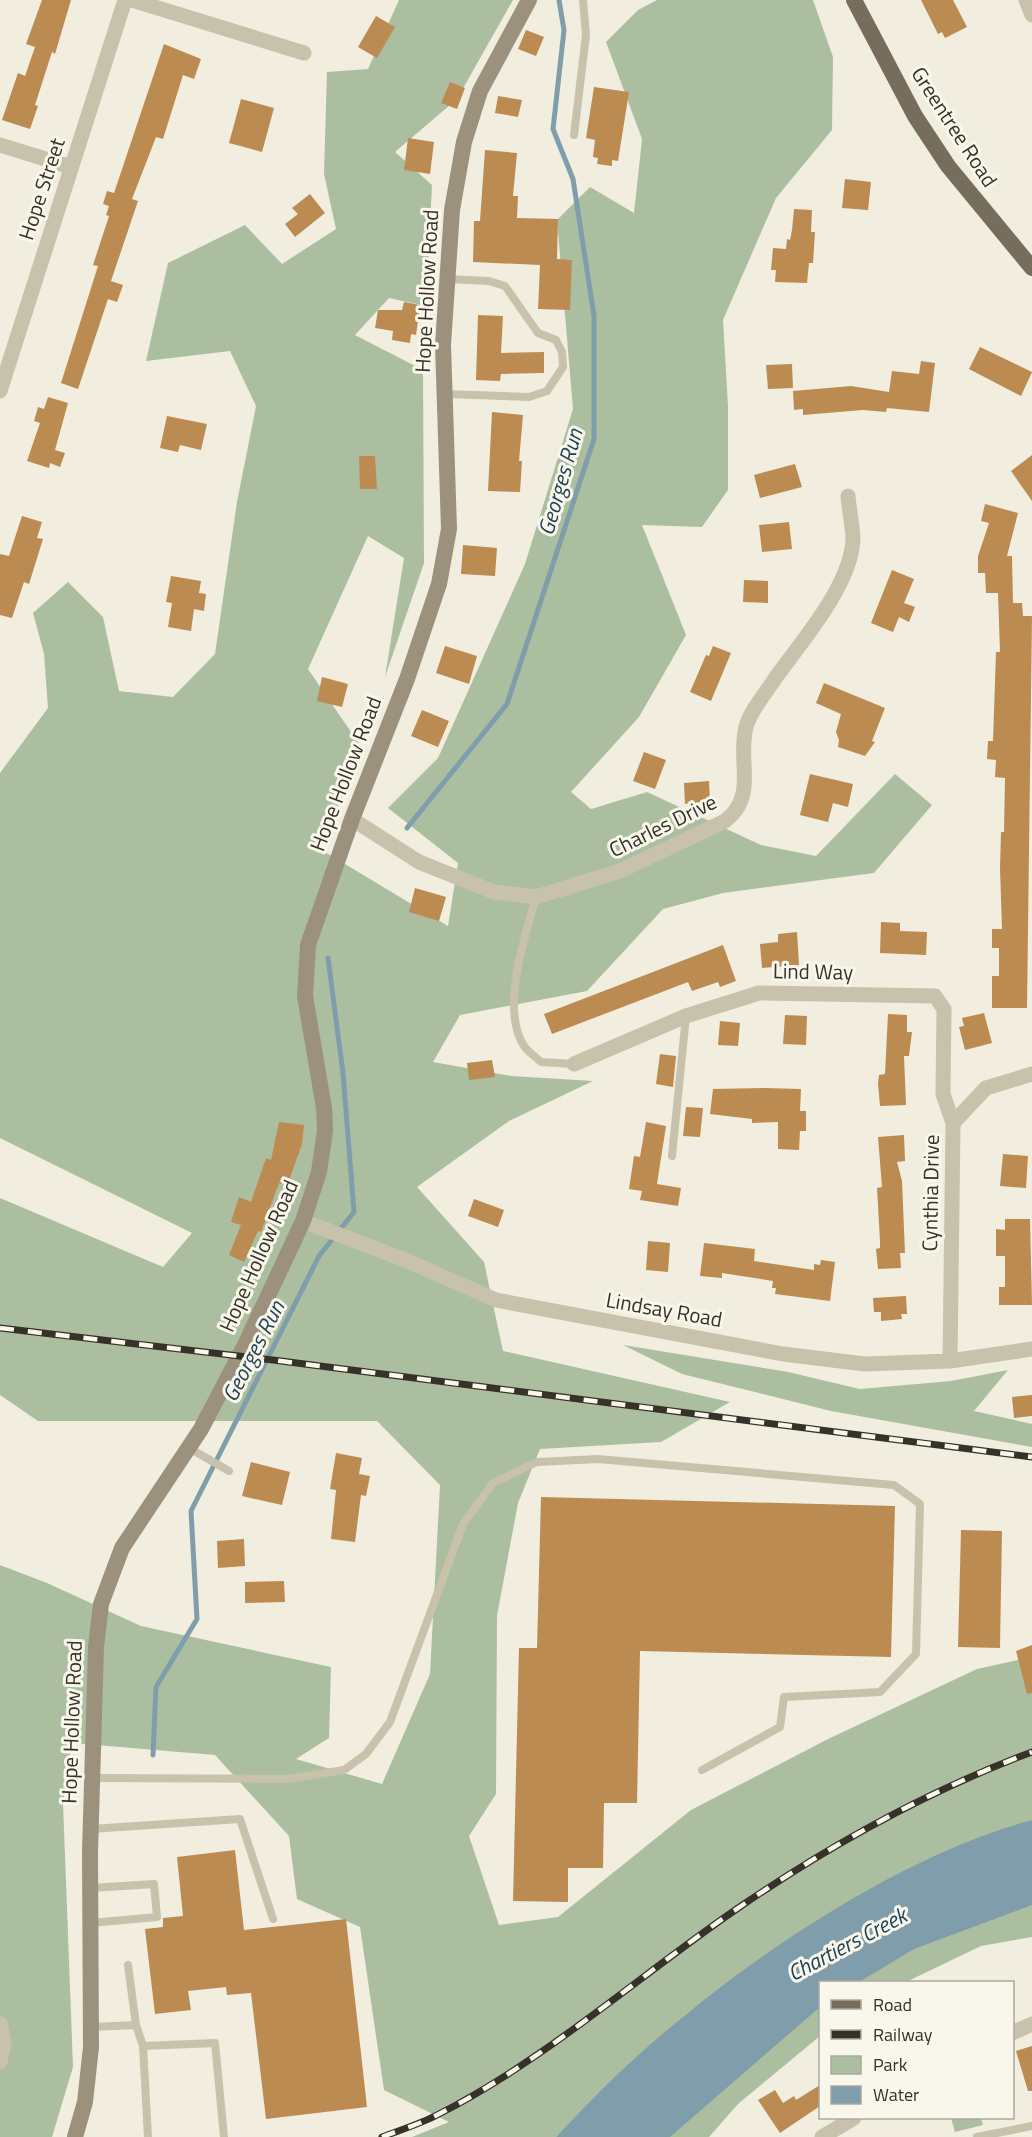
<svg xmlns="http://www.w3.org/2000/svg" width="1032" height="2137" viewBox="0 0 1032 2137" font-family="'Titillium Web',sans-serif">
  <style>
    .green { fill: #abbfa0 }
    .water { fill: #809dab }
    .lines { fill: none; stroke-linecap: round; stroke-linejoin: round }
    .stream { stroke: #809dab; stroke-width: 5 }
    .building { fill: #bc8b51 }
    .service { stroke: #c8c1ab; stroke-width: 8 }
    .minor { stroke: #c8c1ab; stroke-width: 15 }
    .secondary { stroke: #9c917d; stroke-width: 16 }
    .primary { stroke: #776d5c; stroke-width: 16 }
    .rail-casing { stroke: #36322a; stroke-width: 7 }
    .rail { stroke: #f9f6eb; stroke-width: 4.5; stroke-dasharray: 14; stroke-linecap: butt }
    .labels { text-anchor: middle; stroke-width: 6; stroke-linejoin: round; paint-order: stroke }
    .street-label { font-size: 21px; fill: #36322a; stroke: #f9f6eb }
    .water-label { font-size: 22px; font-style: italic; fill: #234355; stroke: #f9f6eb }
  </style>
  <rect width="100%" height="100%" fill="#f1eedf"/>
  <path class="green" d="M 399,0 L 513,0 L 457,99 L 395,152 L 432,185 L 426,306 L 389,298 L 355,335 L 423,370 L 424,563 L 385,677 L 404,558 L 368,536 L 308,669 L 362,748 L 320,849 L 448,926 L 458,863 L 388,808 L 438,758 L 525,564 L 573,409 L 557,220 L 590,187 L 634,213 L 642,139 L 606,42 L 638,10 L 657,0 L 813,0 L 833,57 L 832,130 L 776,198 L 723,320 L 728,406 L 728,490 L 702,527 L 642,525 L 686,635 L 639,717 L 571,792 L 591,809 L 647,792 L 761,845 L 816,856 L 895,774 L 932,805 L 874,873 L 723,893 L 663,909 L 587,991 L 460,1015 L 433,1062 L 511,1076 L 593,1081 L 509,1121 L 417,1187 L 484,1262 L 503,1351 L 730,1402 L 661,1442 L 540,1449 L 518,1503 L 497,1616 L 496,1794 L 469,1836 L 499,1925 L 558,1917 L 691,1810 L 826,1740 L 977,1669 L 1032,1657 L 1032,1820 L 910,1869 L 795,1935 L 690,2011 L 644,2051 L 556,2137 L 412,2137 L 449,2122 L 384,2090 L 360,1927 L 297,1899 L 289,1836 L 215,1755 L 72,1743 L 63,1803 L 73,2067 L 52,2137 L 0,2137 L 0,1565 L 47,1583 L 141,1626 L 331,1667 L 329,1738 L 296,1759 L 382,1784 L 430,1674 L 440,1485 L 377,1421 L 38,1421 L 0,1395 L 0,1198 L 163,1267 L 192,1233 L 0,1138 L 0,773 L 48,708 L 44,654 L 33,613 L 68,582 L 103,617 L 119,691 L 173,697 L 215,654 L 237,502 L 256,406 L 230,351 L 146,361 L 168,263 L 245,225 L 282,264 L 336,229 L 324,174 L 327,72 L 368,69 Z
    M 623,1345 L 788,1372 L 860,1389 L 951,1381 L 1008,1370 L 974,1411 L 1032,1424 L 1032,1447 L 831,1411 L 682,1374 Z
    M 1032,1891 L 1032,1937 L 981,1946 L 906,1982 L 835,1982 Z
    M 820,1992 L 820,2036 L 738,2104 L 709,2137 L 651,2137 Z
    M 951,2118 L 981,2118 L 983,2125 L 955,2132 Z"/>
  <path class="water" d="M 1032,1820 L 1032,1905 L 914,1949 L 859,1982 L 820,1982 L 820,2007 L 670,2137 L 556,2137 C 581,2111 606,2084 633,2060 C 737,1965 895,1857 1032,1820 Z"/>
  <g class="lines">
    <path class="stream" d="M 407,828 L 507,704 L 594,439 L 594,316 L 573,179 L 553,129 L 564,30 L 559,0
      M 153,1755 L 156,1687 L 197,1619 L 191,1511 L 319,1256 L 354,1212 L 343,1073 L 328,958"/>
  </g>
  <path class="building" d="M 42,0 L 71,0 L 55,54 L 52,52 L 35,105 L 38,106 L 30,129 L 2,120 L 18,73 L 25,76 L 35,47 L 26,44 Z
    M 921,0 L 953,0 L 967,27 L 945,38 L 942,32 L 938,34 Z
    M 376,16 L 395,27 L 377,58 L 358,47 Z
    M 526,30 L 544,37 L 536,56 L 518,49 Z
    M 164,44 L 201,59 L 194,79 L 183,75 L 163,139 L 156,137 L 151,150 L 132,199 L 138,201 L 111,281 L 123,285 L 117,302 L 108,299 L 78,389 L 61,383 L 98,266 L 93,265 L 109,216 L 106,215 L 109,206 L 103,204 L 107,191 L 114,193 Z
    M 450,82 L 465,88 L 457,109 L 441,103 Z
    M 594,87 L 629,92 L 618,161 L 612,160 L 612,166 L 597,164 L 598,158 L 593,157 L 595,140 L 586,138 Z
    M 498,96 L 522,100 L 518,117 L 495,113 Z
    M 241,99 L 274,108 L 262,152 L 229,143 Z
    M 408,138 L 434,142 L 430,174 L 404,170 Z
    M 485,150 L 517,153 L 513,196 L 518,196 L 517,218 L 558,219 L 557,259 L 572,260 L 570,310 L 538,309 L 540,265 L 473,262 L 474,221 L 480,221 Z
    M 845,179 L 871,182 L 868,210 L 842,208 Z
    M 310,194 L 325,213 L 295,237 L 285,224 L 298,214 L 292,208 Z
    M 794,209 L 812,210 L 811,232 L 815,232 L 813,263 L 809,263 L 807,283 L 775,282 L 776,270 L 771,270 L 773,248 L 786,249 L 787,239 L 790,240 L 792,230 Z
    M 404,302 L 420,305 L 416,335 L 411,334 L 410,343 L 392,340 L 393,331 L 375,328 L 378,310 L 402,310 Z
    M 478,315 L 503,316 L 501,353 L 544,352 L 544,373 L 501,374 L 500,381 L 476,380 Z
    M 980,347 L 1032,372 L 1021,396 L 969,369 Z
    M 921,361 L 935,363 L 929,412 L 887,408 L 886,412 L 863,410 L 803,415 L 803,409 L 794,410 L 793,391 L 851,386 L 889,392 L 892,371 L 919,374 Z
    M 792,364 L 793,388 L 768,389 L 766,365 Z
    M 48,397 L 68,403 L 55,450 L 65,453 L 60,467 L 50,463 L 49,468 L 27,461 L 40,423 L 34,421 L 38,407 L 44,409 Z
    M 492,412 L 523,415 L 519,461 L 522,461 L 520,492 L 488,491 Z
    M 167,416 L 207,424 L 201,450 L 180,445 L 178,452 L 160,448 Z
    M 1032,455 L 1032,501 L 1011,471 Z
    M 359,456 L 375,456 L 377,489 L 360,489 Z
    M 795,464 L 802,487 L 760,498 L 754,475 Z
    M 985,504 L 1018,513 L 1007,556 L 1012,556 L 1013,603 L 1022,603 L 1023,616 L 1032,616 L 1027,1008 L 992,1008 L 992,976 L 999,976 L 999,948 L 992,948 L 992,929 L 1002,929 L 1000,868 L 1001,832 L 1004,832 L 1005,778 L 995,777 L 996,760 L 987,759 L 988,741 L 993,741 L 996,652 L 1000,652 L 998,593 L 986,593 L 985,573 L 978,573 L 978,556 L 989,523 L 981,521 Z
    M 22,516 L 42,522 L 37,538 L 43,539 L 29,584 L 24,582 L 12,618 L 0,615 L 0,554 L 9,556 Z
    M 789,522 L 792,549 L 762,552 L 759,525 Z
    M 463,545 L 497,548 L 495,576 L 461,574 Z
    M 892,570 L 914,579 L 904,603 L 915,607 L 909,622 L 899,617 L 893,632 L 871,623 Z
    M 171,576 L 201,581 L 199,593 L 206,594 L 204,611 L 194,609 L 191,631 L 168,627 L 172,603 L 166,602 Z
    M 744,580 L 768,581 L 768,603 L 743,602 Z
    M 445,646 L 477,656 L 469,684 L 436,673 Z
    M 713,646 L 731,653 L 711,701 L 690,692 L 706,655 L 709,656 Z
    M 322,677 L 348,684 L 342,707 L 317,701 Z
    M 824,683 L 885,708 L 872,741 L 875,742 L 865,756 L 838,747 L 839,740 L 836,732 L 841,714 L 816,703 Z
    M 422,710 L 449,721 L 438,747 L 411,736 Z
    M 644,752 L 666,760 L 655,789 L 633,781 Z
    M 810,774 L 853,784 L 848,807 L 833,803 L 828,822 L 800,815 Z
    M 709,781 L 710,802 L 685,804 L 684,783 Z
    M 415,888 L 446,897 L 439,921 L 409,912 Z
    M 881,922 L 900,923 L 900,931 L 927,932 L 926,955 L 880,953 Z
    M 797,932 L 799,965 L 762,968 L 760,944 L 778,942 L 778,934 Z
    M 723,945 L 736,981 L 720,987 L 718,982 L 692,991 L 688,982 L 552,1034 L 544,1014 Z
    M 984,1013 L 992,1043 L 965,1050 L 959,1027 L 964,1026 L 962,1018 Z
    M 888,1014 L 907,1015 L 907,1032 L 912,1032 L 909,1056 L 904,1056 L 906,1105 L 880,1106 L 878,1083 L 879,1075 L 885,1074 Z
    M 785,1015 L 807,1016 L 806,1045 L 783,1044 Z
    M 720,1021 L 740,1023 L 738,1046 L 718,1045 Z
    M 660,1054 L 676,1056 L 673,1087 L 656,1084 Z
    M 492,1060 L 495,1077 L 469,1080 L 467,1063 Z
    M 765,1088 L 801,1089 L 800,1111 L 806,1111 L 806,1131 L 800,1131 L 799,1150 L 778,1149 L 778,1122 L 752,1123 L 752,1119 L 710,1114 L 713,1089 Z
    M 686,1107 L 703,1108 L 700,1137 L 683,1136 Z
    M 279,1122 L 304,1125 L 302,1144 L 287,1186 L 279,1183 L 261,1232 L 258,1231 L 244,1262 L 229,1255 L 241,1225 L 231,1222 L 239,1197 L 251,1202 L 266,1158 L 271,1160 Z
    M 646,1122 L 666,1126 L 657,1184 L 681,1188 L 678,1206 L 640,1200 L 642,1191 L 629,1189 L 634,1156 L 640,1157 Z
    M 904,1135 L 905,1161 L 897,1162 L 902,1181 L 905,1253 L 900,1253 L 901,1268 L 878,1269 L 876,1249 L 880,1248 L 880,1241 L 877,1188 L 882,1187 L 878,1137 Z
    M 1003,1154 L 1028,1156 L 1026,1188 L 1000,1186 Z
    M 474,1199 L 504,1210 L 498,1227 L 468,1216 Z
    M 1005,1219 L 1030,1219 L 1032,1305 L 999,1305 L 999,1287 L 1005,1287 L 1005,1256 L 996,1256 L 996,1229 L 1005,1230 Z
    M 648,1241 L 670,1243 L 668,1272 L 646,1270 Z
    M 704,1243 L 755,1249 L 754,1261 L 814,1270 L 814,1264 L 820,1265 L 821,1260 L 835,1262 L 830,1301 L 775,1294 L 776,1288 L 772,1288 L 773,1281 L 722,1273 L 722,1278 L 700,1276 Z
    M 906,1296 L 907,1314 L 901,1314 L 902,1319 L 881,1321 L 881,1312 L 874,1312 L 873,1298 Z
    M 1032,1395 L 1032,1416 L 1014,1418 L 1012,1397 Z
    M 336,1453 L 362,1458 L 359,1474 L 370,1476 L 366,1496 L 361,1495 L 355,1542 L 331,1539 L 336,1490 L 330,1489 Z
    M 251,1462 L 290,1472 L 282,1505 L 242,1496 Z
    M 541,1497 L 895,1506 L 891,1657 L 640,1651 L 637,1803 L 604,1803 L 603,1868 L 568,1868 L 568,1902 L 513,1901 L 519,1648 L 537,1648 Z
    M 961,1530 L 1002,1531 L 1000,1648 L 958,1647 Z
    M 244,1539 L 245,1566 L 218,1568 L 217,1541 Z
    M 284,1581 L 285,1602 L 245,1603 L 245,1582 Z
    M 1032,1645 L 1032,1693 L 1027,1694 L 1016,1651 Z
    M 235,1850 L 244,1930 L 346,1919 L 367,2107 L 266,2119 L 251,1993 L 227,1995 L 226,1987 L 188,1991 L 191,2010 L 155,2014 L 145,1929 L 163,1927 L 163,1918 L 183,1916 L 177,1857 Z
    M 1032,2046 L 1032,2091 L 1028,2091 L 1016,2051 Z
    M 820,2085 L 820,2106 L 780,2133 L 758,2100 L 775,2090 L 783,2103 L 794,2096 L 796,2100 Z"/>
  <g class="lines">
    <path class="service" d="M 574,135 L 586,35 L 583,0
      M 444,394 L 529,397 L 547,391 L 563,367 L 562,352 L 556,340 L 538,333 L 505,286 L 489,281 L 447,279
      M 536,897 C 525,936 500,1009 524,1046 C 528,1052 536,1057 541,1062 L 574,1064
      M 672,1156 L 686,1016
      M 189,1448 L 229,1471
      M 93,1778 L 288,1779 L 344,1770 L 366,1754 L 390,1722 L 463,1524 L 493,1483 L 537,1462 L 598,1459 L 894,1485 L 920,1504 L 916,1654 L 880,1692 L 784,1697 L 780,1727 L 702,1770
      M 91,1829 L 240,1819 L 273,1919
      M 90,1923 L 157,1917 L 154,1884 L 91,1888
      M 128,1965 L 136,2025
      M 92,2027 L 136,2025 L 143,2046 L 148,2137
      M 143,2046 L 215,2043 L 224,2137
      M 977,2137 L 1032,2126"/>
    <path class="minor" d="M 132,0 L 304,53
      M 1026,0 L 1032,15
      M 0,145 L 71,167
      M 0,391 L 125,0
      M 352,819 L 419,862 L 494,892 L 536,897 L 620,871 L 725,821 C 758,796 737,761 746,727 C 750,711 765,694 774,680 C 800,643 853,584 853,537 C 852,523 849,509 848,496
      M 574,1064 L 686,1016 L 759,993 L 935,996 L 944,1009 L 943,1094 L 953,1123
      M 303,1221 L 403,1259 L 496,1300 L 783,1354 L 865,1364 L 950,1361 L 1032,1349
      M 950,1361 L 953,1123 L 986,1088 L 1032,1074
      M 0,2024 L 4,2042 L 0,2062
      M 1012,2033 L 1032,2024
      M 822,2137 L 854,2118"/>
    <path class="secondary" d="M 75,2137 L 85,2102 L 91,2047 L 90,1852 L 96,1647 L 101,1604 L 122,1548 L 201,1429 L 245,1345 L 303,1221 L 319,1172 L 325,1131 L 324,1108 L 305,996 L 308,945 L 352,819 L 407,679 L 439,584 L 449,529 L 443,345 L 452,210 L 464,142 L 480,91 L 529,0"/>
    <path class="primary" d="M 854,0 L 915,116 L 948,166 L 1032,268"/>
    <defs>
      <path id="rail" d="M 0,1328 L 281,1361 L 1032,1457
        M 382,2137 C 400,2130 420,2124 437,2115 C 546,2060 642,1973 744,1904 C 834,1843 930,1790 1032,1752"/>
    </defs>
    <use href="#rail" class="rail-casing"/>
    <use href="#rail" class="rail"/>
  </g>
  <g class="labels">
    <g class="street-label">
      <text transform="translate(954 127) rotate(57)" y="7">Greentree Road</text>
      <text transform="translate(42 189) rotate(-72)" y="7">Hope Street</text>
      <text transform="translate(427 291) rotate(-87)" y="7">Hope Hollow Road</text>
      <text transform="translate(346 774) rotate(-69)" y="7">Hope Hollow Road</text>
      <text transform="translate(663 826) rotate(-26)" y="7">Charles Drive</text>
      <text transform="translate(813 972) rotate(1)" y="7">Lind Way</text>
      <text transform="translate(931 1193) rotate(-89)" y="7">Cynthia Drive</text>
      <text transform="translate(259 1256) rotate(-66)" y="7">Hope Hollow Road</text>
      <text transform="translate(664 1310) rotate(10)" y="7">Lindsay Road</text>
      <text transform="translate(72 1722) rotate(-88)" y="7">Hope Hollow Road</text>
    </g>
    <g class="water-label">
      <text transform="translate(560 482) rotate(-74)" y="8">Georges Run</text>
      <text transform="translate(253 1351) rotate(-63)" y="8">Georges Run</text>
      <text transform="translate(847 1944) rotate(-28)" y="8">Chartiers Creek</text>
    </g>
  </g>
  <rect x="819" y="1981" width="195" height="138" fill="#f9f6eb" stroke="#aba89e" stroke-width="1.5"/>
  <rect x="831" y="2000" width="30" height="9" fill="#776d5c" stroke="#aba89e" stroke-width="1.5"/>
  <text x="873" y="2011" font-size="18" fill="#36322a">Road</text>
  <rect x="831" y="2030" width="30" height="9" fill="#36322a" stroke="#aba89e" stroke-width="1.5"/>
  <text x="873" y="2041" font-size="18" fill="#36322a">Railway</text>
  <rect x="831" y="2056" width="30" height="18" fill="#abbfa0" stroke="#aba89e" stroke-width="1.5"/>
  <text x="873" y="2071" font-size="18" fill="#36322a">Park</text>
  <rect x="831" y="2086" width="30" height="18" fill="#809dab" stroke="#aba89e" stroke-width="1.5"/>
  <text x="873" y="2101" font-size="18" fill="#36322a">Water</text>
</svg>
